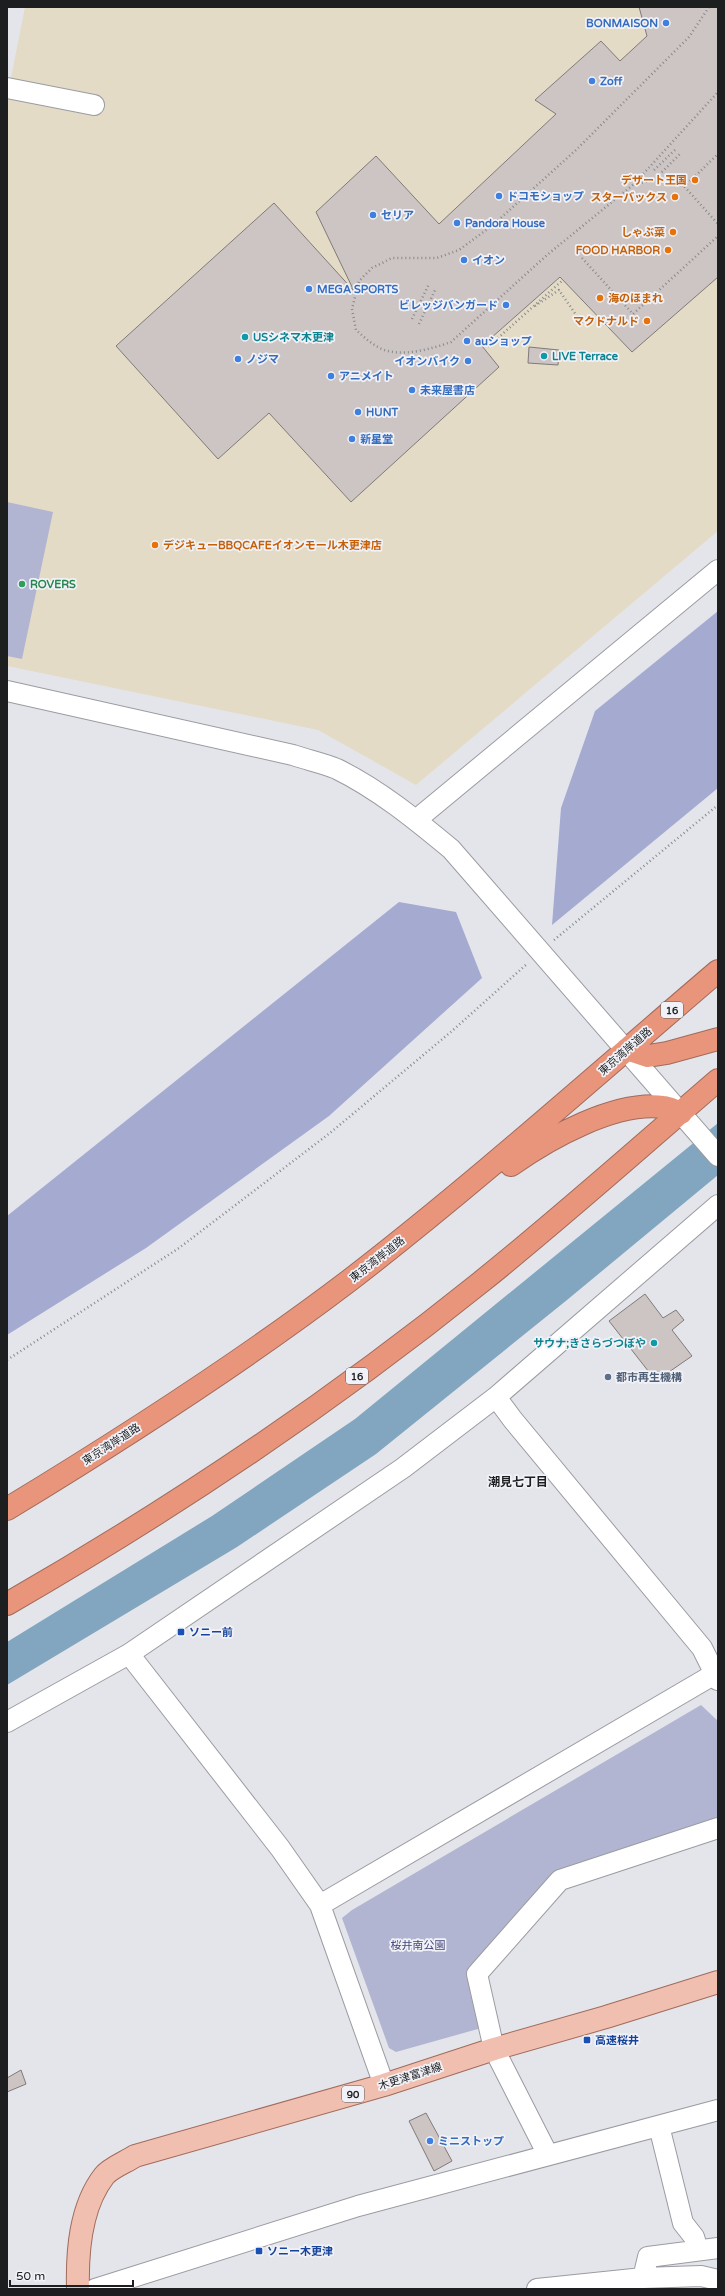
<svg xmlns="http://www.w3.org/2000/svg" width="725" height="2296" viewBox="0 0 725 2296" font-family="'Varela Round','Noto Sans JP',sans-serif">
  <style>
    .commercial { fill: #e3dbc6 }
    .green { fill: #b1b5d2 }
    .forest { fill: #a5aad0 }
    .water { fill: #82a6bf }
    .building { fill: #ccc5c3; stroke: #807a78 }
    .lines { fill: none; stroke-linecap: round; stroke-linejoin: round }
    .minor-casing { stroke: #9b9ca2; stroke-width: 22 }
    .major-casing { stroke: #a16b5b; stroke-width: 24 }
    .highway-casing { stroke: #a16b5b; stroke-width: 24 }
    .path { stroke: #88898e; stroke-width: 2.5; stroke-dasharray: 1 3; stroke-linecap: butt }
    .minor { stroke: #fff; stroke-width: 20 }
    .major { stroke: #f1bfb0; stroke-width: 22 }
    .highway { stroke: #e8957b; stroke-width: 22 }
    .shop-dot { fill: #3f7fe0; stroke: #f1f2f8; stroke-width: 1.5 }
    .food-dot { fill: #e8710a; stroke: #f1f2f8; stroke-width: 1.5 }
    .culture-dot { fill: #0f9aa8; stroke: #f1f2f8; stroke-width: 1.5 }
    .leisure-dot { fill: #2e9e5b; stroke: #f1f2f8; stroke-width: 1.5 }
    .service-dot { fill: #5c6f8a; stroke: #f1f2f8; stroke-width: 1.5 }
    .transit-dot { fill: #1a4fb4; stroke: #f1f2f8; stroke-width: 1.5 }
    .labels { text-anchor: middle; stroke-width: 3.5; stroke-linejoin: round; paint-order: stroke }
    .shield { fill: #f1f2f8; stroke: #5d5e61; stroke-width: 1 }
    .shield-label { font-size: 10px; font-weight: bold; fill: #1d1e20 }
    .shop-label { font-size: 11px; font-weight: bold; fill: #366cbe; stroke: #f1f2f8; text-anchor: start }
    .food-label { font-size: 11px; font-weight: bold; fill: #c56008; stroke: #f1f2f8; text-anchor: end }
    .culture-label { font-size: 11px; font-weight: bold; fill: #0d838f; stroke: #f1f2f8; text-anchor: start }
    .leisure-label { font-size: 11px; font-weight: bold; fill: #27864d; stroke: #f1f2f8; text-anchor: start }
    .street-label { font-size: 11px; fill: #1d1e20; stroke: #f1f2f8 }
    .service-label { font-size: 11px; font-weight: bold; fill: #4e5e75; stroke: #f1f2f8; text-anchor: start }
    .transit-label { font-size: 11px; font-weight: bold; fill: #164399; stroke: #f1f2f8; text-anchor: start }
    .park-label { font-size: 11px; fill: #44477a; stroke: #f1f2f8 }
    .neighbourhood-label { font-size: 12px; font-weight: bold; fill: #1d1e20; stroke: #f1f2f8 }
  </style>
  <rect width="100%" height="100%" fill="#e4e5eb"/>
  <path class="commercial" d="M 25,7 L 718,7 L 718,531 L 416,785 L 318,730 L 7,666 L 7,98 Z"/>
  <path class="green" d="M 7,502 L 53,512 L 22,659 L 7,656 Z
    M 701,1705 L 718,1721 L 718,1820 L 558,1877 L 473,1974 L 485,2027 L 396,2052 L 389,2048 L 342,1918 L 352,1910 Z"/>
  <path class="forest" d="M 718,611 L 718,788 L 552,925 L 561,808 L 595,711 Z
    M 399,902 L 456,912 L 482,978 L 329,1116 L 146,1248 L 7,1335 L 7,1216 Z"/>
  <path class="water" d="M 718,1123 L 718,1175 L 567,1300 L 376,1454 L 237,1547 L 7,1685 L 7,1642 L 212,1516 L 355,1419 Z"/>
  <path class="building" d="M 639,7 L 718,7 L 718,277 L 632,352 L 560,277 L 482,346 L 499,367 L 351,502 L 269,413 L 218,459 L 116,346 L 274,203 L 354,291 L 316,212 L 376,156 L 439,224 L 556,114 L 535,100 L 601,41 L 620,61 L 647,36 Z
    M 529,347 L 559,350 L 558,365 L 528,363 Z
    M 645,1294 L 663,1318 L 676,1310 L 684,1320 L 672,1330 L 692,1356 L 656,1381 L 609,1321 Z
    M 21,2070 L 26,2084 L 7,2092 L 7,2078 Z
    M 426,2113 L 452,2161 L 434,2171 L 409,2121 Z"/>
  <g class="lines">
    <defs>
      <path id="minor" d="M 7,88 L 94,105
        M 7,691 L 293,755 C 307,760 323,763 337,769 C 378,789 416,820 451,849 L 718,1156
        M 416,820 L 718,570
        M 496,1397 L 513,1420 L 702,1648 L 718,1680
        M 129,1654 L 280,1848 L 320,1905 L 384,2085
        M 7,1722 L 129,1654 L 403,1468 L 496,1397 L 718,1205
        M 320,1905 L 718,1672
        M 659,2126 L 683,2223 L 694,2237 L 698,2250
        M 548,2155 L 494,2049 L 477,1974 L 560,1880 L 718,1828
        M 643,2278 L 648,2257 L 718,2248
        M 95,2289 L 358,2206 L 718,2110
        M 537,2289 L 643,2278 L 701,2276 L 718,2280"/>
      <path id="major" d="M 78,2289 C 77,2252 80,2207 104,2176 C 110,2168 126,2162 135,2156 L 384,2085 L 494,2049 L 606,2017 L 718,1982"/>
      <path id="highway" d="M 627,1049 L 648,1056 L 667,1053 L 718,1039
        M 511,1165 C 549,1138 615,1101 663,1107 C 669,1107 675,1111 681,1113
        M 7,1509 C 124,1438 241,1363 350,1280 C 477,1182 596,1075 718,971
        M 7,1604 C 172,1509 332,1402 481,1282 C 562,1217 639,1148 718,1080"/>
    </defs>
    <use href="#minor" class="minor-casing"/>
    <use href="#major" class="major-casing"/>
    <use href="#highway" class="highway-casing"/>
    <path class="path" d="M 709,7 L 689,37 L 576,150 L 493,225 L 459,250 L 437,258 L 392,258 L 372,268 L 359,281 L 352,309 L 356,330 C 363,336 370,343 378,347 C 398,359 431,349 451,342 L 547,255 L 634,184 L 718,92
      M 654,170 L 675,150
      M 659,175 L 681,153
      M 634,184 L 675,176 L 718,224
      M 684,187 L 718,154
      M 582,258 L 633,314 L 718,236
      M 535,306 L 559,290 L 583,325
      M 412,319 L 429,284
      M 419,324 L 436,288
      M 486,343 L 489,346 L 563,280
      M 554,940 L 718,805
      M 7,1360 L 179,1248 L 330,1133 L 452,1031 L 528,963"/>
    <use href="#minor" class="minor"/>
    <use href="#major" class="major"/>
    <use href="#highway" class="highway"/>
  </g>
  <g class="shop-dot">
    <circle cx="666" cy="23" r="4"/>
    <circle cx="592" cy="81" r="4"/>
    <circle cx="499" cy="196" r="4"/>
    <circle cx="373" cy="215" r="4"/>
    <circle cx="457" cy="223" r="4"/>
    <circle cx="464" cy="260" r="4"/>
    <circle cx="309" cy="289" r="4"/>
    <circle cx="506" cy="305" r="4"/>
    <circle cx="467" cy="341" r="4"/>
    <circle cx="238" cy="359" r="4"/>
    <circle cx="468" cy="361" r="4"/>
    <circle cx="331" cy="376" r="4"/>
    <circle cx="412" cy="390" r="4"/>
    <circle cx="358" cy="412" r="4"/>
    <circle cx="352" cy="439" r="4"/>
    <circle cx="430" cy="2141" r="4"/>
  </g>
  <g class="food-dot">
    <circle cx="695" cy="180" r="4"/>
    <circle cx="675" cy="197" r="4"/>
    <circle cx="673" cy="232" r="4"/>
    <circle cx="668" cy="250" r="4"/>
    <circle cx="600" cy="298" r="4"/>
    <circle cx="647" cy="321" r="4"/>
    <circle cx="155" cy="545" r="4"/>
  </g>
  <g class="culture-dot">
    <circle cx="245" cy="337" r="4"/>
    <circle cx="544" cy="356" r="4"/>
    <circle cx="654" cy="1343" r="4"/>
  </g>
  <circle class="leisure-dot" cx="22" cy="584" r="4"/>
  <circle class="service-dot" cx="608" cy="1377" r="4"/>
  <g class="transit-dot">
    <rect x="177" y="1628" width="8" height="8" rx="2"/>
    <rect x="583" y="2036" width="8" height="8" rx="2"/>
    <rect x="255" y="2247" width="8" height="8" rx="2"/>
  </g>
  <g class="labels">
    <g class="shield">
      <rect x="661" y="1002" width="22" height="16" rx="3"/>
      <rect x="346" y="1368" width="22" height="16" rx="3"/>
      <rect x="342" y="2086" width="22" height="16" rx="3"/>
    </g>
    <g class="shield-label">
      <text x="672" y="1014">16</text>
      <text x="357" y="1380">16</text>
      <text x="353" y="2098">90</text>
    </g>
    <g class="shop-label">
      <text x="658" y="27" text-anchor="end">BONMAISON</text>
      <text x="600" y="85">Zoff</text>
      <text x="507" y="200">ドコモショップ</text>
      <text x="381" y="219">セリア</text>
      <text x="465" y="227">Pandora House</text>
      <text x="472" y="264">イオン</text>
      <text x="317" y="293">MEGA SPORTS</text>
      <text x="498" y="309" text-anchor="end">ビレッジバンガード</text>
      <text x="475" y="345">auショップ</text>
      <text x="246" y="363">ノジマ</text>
      <text x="460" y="365" text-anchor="end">イオンバイク</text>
      <text x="339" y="380">アニメイト</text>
      <text x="420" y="394">未来屋書店</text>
      <text x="366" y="416">HUNT</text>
      <text x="360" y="443">新星堂</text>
      <text x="438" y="2145">ミニストップ</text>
    </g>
    <g class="food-label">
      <text x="687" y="184">デザート王国</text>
      <text x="667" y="201">スターバックス</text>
      <text x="665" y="236">しゃぶ菜</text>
      <text x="660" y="254">FOOD HARBOR</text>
      <text x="608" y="302" text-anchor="start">海のほまれ</text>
      <text x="639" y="325">マクドナルド</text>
      <text x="163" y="549" text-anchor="start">デジキューBBQCAFEイオンモール木更津店</text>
    </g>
    <g class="culture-label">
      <text x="253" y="341">USシネマ木更津</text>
      <text x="552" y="360">LIVE Terrace</text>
      <text x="646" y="1347" text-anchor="end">サウナ;きさらづつぼや</text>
    </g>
    <g class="leisure-label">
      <text x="30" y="588">ROVERS</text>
    </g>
    <g class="street-label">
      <text transform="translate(625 1051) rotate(-41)" y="4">東京湾岸道路</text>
      <text transform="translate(377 1259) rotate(-38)" y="4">東京湾岸道路</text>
      <text transform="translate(111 1444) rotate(-33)" y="4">東京湾岸道路</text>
      <text transform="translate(410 2076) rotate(-18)" y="4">木更津富津線</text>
    </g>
    <g class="service-label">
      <text x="616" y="1381">都市再生機構</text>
    </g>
    <g class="transit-label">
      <text x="189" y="1636">ソニー前</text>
      <text x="595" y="2044">高速桜井</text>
      <text x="267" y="2255">ソニー木更津</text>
    </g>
    <g class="park-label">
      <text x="418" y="1949">桜井南公園</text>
    </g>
    <g class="neighbourhood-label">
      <text x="518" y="1486">潮見七丁目</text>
    </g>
  </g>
  <rect width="725" height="2296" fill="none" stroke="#1d1e20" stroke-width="16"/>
  <path d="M10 2280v6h123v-6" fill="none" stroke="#1d1e20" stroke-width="2"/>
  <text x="16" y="2280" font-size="12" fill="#1d1e20" stroke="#f1f2f8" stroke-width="3" paint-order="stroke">50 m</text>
</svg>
